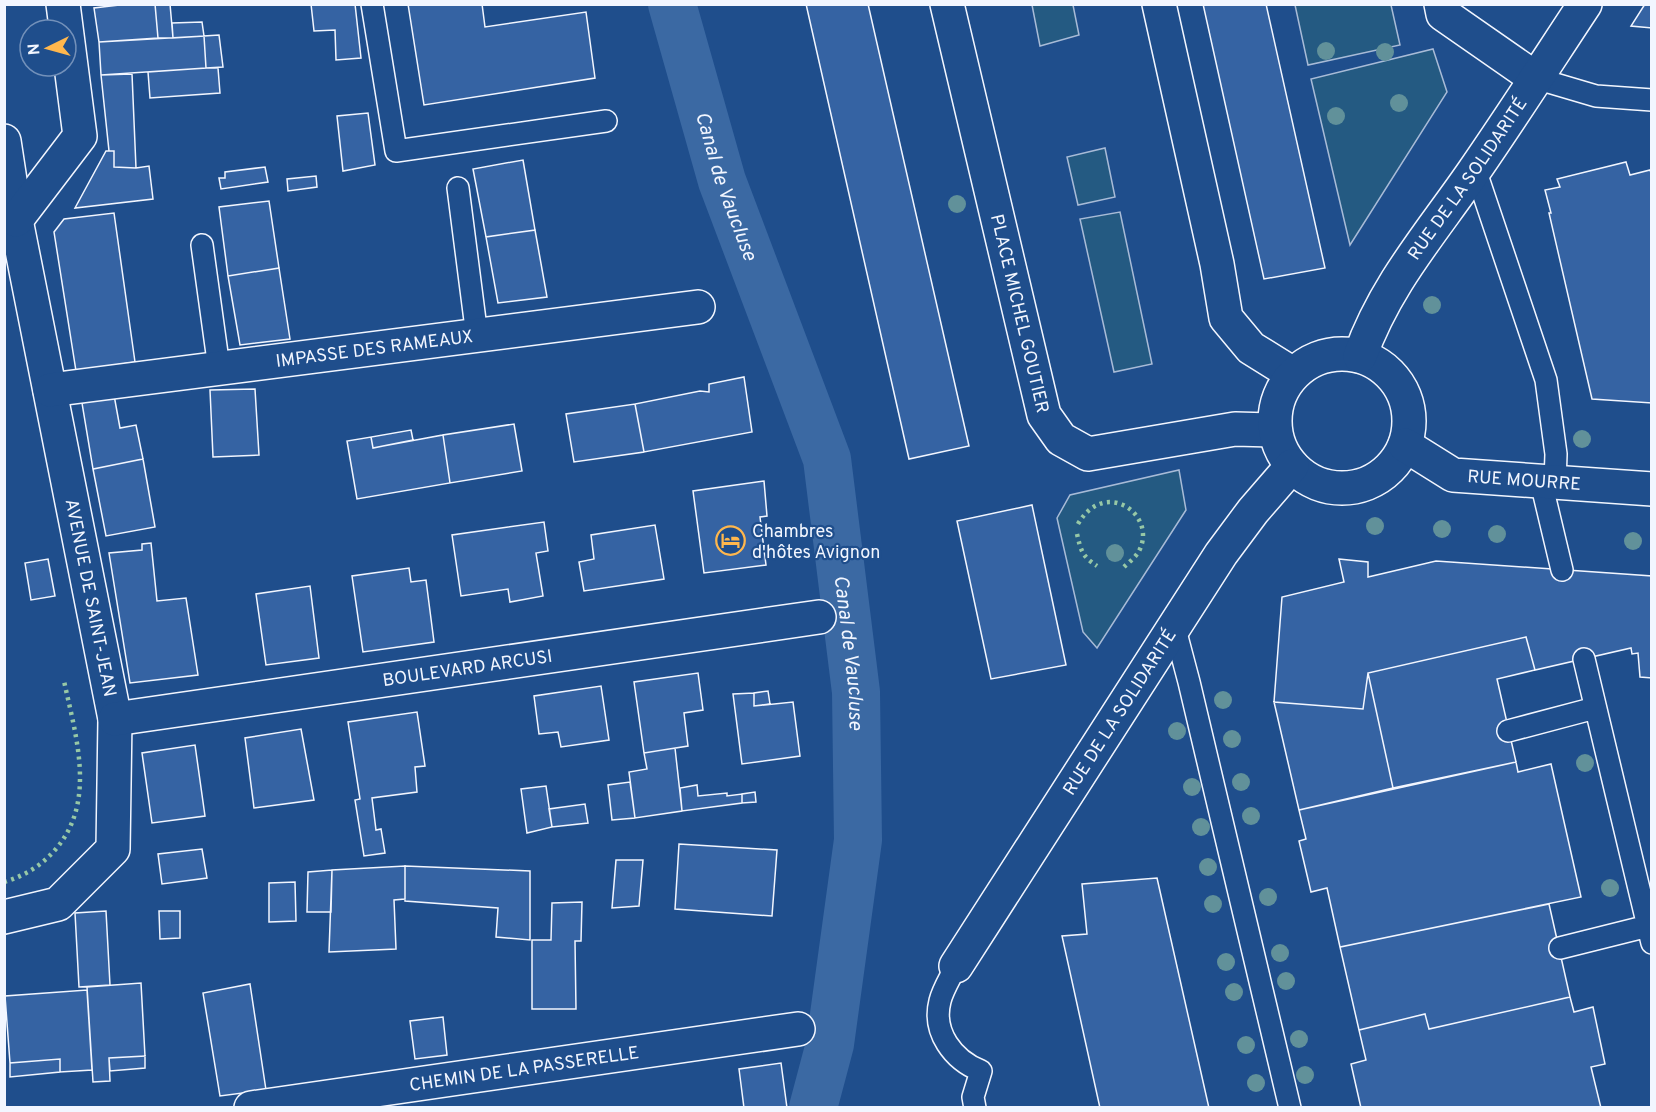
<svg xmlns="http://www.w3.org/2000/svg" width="1656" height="1112" viewBox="0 0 1656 1112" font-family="Overpass,sans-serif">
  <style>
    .green { fill: #245a82; stroke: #a8bbd7; stroke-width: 1.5 }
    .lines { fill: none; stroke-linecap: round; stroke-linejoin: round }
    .canal { stroke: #3b69a3; stroke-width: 48 }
    .building { fill: #3563a3; stroke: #f2f6ff; stroke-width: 1.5 }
    .lane-casing { stroke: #f2f6ff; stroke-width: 24 }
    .street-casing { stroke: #f2f6ff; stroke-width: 36 }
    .lane { stroke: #1f4e8c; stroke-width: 21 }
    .street { stroke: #1f4e8c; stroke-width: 33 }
    .hedge { stroke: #97c8a6; stroke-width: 4.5; stroke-dasharray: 3 4.5; stroke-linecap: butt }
    .tree { fill: #61919a }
    .labels { text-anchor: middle; stroke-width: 4.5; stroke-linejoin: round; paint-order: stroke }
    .street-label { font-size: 18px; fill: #f2f6ff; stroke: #1f4e8c }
    .poi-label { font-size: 18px; fill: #f2f6ff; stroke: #1f4e8c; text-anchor: start }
    .water-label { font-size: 20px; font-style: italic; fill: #f2f6ff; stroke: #1f4e8c }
  </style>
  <rect width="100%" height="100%" fill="#1f4e8c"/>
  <path class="green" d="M 1032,5 L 1073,5 L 1079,35 L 1040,46 Z
    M 1295,5 L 1391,5 L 1400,45 L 1308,65 Z
    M 1433,49 L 1447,92 L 1350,245 L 1311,79 Z
    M 1105,148 L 1115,197 L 1078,205 L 1067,157 Z
    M 1120,212 L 1152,364 L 1114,372 L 1080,219 Z
    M 1179,470 L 1186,510 L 1097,648 L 1083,632 L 1057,518 L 1070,495 Z"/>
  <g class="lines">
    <path class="canal" id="s1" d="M 672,4 L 722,181 L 827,459 L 856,692 L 858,840 L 830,1044 L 813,1108"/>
  </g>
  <path class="building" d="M 128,4 L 155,4 L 158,38 L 99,42 L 94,8 Z
    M 155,4 L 170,4 L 173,38 L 158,38 Z
    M 311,4 L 355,4 L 361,58 L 336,60 L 335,30 L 314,31 Z
    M 408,4 L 482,4 L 485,27 L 586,12 L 595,78 L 424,105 Z
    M 806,4 L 868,4 L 969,446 L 909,459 Z
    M 1203,4 L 1266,4 L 1325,268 L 1264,279 Z
    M 1645,4 L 1652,4 L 1652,28 L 1631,26 Z
    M 202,22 L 204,36 L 173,38 L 172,23 Z
    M 219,35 L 223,67 L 206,68 L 204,36 Z
    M 204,36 L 206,68 L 101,75 L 99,42 Z
    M 206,68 L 218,68 L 220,93 L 150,98 L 148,72 Z
    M 132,74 L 136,168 L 114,167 L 114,151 L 109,151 L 101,75 Z
    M 368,113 L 375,165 L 343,171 L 337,116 Z
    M 106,151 L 114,151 L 114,167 L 136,168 L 149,166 L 153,199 L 75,208 Z
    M 523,160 L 535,230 L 486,237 L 473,169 Z
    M 1626,162 L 1630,175 L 1650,170 L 1652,176 L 1652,403 L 1592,399 L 1549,213 L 1551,213 L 1545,190 L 1560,187 L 1557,179 Z
    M 265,167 L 268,182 L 221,189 L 219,178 L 225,178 L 225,172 Z
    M 316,176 L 317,187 L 288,191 L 287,179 Z
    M 269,201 L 279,268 L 228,276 L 219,207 Z
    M 114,213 L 135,362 L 76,371 L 54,232 L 64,219 Z
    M 535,230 L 547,297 L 498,303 L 486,237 Z
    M 279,268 L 290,339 L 240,345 L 228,276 Z
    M 744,377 L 752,432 L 644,452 L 635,404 L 700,391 L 709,392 L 709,384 Z
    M 255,389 L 259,455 L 213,457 L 210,390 Z
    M 114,395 L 120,428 L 136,425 L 143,459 L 93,469 L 82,403 Z
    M 635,404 L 644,452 L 574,462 L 566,414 Z
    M 514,424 L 522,471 L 450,483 L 443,435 Z
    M 411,430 L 413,440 L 373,448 L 371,437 Z
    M 443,435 L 450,483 L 357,499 L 347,441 L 371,437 L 373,448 Z
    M 143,459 L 155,527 L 106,536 L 93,469 Z
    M 764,481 L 767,516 L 760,517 L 766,565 L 704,573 L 693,491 Z
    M 1032,505 L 1066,665 L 991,679 L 957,521 Z
    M 544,522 L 548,551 L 536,553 L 543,596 L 510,602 L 508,589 L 461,596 L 452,535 Z
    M 655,525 L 664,579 L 584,591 L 579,562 L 594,559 L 591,535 Z
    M 151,543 L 157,601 L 186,598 L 198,675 L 130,683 L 109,553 L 142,550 L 142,544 Z
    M 48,559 L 55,596 L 31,600 L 25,563 Z
    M 1339,559 L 1368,562 L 1368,577 L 1436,561 L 1652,576 L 1652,678 L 1640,677 L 1638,653 L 1632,654 L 1631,648 L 1535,670 L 1526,637 L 1368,673 L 1363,709 L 1274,702 L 1282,597 L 1344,582 Z
    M 409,568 L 411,582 L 426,580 L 434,642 L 363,652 L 352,576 Z
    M 310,586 L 319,658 L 266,665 L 256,594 Z
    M 1526,637 L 1535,670 L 1497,679 L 1516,762 L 1393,788 L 1368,673 Z
    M 698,673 L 703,710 L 684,713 L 688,746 L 644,753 L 634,682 Z
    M 1368,673 L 1393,788 L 1299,810 L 1274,702 L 1363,709 Z
    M 601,686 L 609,740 L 561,747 L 558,732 L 539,734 L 534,696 Z
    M 768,691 L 770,704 L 754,706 L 754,693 Z
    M 754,693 L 754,706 L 793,702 L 800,756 L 742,764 L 733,694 Z
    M 417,712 L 425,766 L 415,767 L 417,792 L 372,798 L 376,830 L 381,829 L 385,853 L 364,856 L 355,800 L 360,799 L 348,722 Z
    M 301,729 L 314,800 L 254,808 L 245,738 Z
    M 195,745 L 205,816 L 152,823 L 142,753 Z
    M 675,748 L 682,811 L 635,818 L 629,772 L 647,769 L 644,753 Z
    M 1516,762 L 1518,772 L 1551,764 L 1581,897 L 1340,947 L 1327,888 L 1311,892 L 1299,841 L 1306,839 L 1299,810 Z
    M 630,782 L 635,818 L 612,820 L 608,785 Z
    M 697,785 L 698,796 L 727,793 L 727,796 L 742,794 L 742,803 L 682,811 L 680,788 Z
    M 546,786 L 552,827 L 527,833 L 521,789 Z
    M 755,792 L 756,802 L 742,803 L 742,794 Z
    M 585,804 L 588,823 L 552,827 L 549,809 Z
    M 679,844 L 777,850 L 772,916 L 675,909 Z
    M 202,849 L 207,878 L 162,884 L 158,854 Z
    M 616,860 L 643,860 L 639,906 L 612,908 Z
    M 405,866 L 405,899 L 394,900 L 396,949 L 329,952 L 332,870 Z
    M 405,866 L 530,871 L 530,940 L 496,937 L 498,908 L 405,901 Z
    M 332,870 L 331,912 L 307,912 L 308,872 Z
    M 1157,878 L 1209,1108 L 1100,1108 L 1062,936 L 1087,934 L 1082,884 Z
    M 295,882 L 296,921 L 269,922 L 269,883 Z
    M 582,902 L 581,941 L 575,941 L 576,1009 L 532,1009 L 532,940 L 551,940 L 552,903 Z
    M 1549,904 L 1570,997 L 1429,1029 L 1425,1014 L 1359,1030 L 1340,947 Z
    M 106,911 L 110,985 L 79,987 L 75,913 Z
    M 159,911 L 180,911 L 180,938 L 160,939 Z
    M 141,983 L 145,1056 L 109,1058 L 110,1081 L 93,1082 L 87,987 Z
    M 250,984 L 266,1090 L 220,1096 L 203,993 Z
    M 87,990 L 92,1070 L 60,1072 L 60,1059 L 10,1063 L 5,996 Z
    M 1570,997 L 1574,1012 L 1593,1007 L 1605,1064 L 1591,1067 L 1601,1108 L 1361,1108 L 1351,1064 L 1366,1060 L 1359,1030 L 1425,1014 L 1429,1029 Z
    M 443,1017 L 447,1055 L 415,1059 L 410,1021 Z
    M 145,1056 L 145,1068 L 110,1071 L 109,1058 Z
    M 60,1059 L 60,1072 L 10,1077 L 10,1063 Z
    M 781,1063 L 787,1108 L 744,1108 L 739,1069 Z"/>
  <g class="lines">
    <defs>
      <path id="lane" d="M 372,4 L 396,151 L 606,121
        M 1535,78 L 1596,96 L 1652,100
        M 1475,169 L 1546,380 L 1556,454 L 1555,483
        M 458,188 L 477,336
        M 202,245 L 219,368
        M 1541,482 L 1562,570
        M 1175,629 L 1189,682 L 1290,1108
        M 1584,659 L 1652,943
        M 1508,731 L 1595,708
        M 1560,948 L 1648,926
        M 956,966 C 951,977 943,989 940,1001 C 932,1032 953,1060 981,1071 L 973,1097 L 975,1108"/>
      <g id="street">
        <path id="s2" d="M 947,4 L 1044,415 L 1061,439 L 1088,454 L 1235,429 L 1275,430"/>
        <path d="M 1159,4 L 1217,264 L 1226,318 L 1251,348 L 1293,374"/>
        <path d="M 1441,4 L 1443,14 L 1535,78"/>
        <path id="s3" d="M 4,141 L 16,220 L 115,719 L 113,849 L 58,904 L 4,917"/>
        <path d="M 16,220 L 80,136 L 63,4"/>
        <circle cx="1342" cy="421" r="67"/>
        <path id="s4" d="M 1360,356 C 1385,285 1432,232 1474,171 C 1512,116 1548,60 1585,4"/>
        <path id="s5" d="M 50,390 L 698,307"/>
        <path id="s6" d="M 1405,445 L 1453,475 L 1652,489"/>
        <path id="s7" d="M 115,719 L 819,617"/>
        <path id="s8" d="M 956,966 L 1221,554 L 1253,511 L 1292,466"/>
        <path id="s9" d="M 251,1108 L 798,1029"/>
      </g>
    </defs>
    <use href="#lane" class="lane-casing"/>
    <use href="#street" class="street-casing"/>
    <use href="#lane" class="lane"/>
    <use href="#street" class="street"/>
    <path class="hedge" d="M 1078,524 C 1105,477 1158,515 1139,551 C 1136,557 1128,563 1123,568
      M 1077,534 C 1081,551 1082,556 1097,566
      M 4,882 C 24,876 41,866 55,850 C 97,802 76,737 64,681"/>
  </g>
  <g class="tree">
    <circle cx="1326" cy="51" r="9"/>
    <circle cx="1385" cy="52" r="9"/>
    <circle cx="1399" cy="103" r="9"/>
    <circle cx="1336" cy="116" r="9"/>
    <circle cx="957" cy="204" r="9"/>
    <circle cx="1432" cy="305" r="9"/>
    <circle cx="1582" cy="439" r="9"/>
    <circle cx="1375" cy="526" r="9"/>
    <circle cx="1442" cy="529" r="9"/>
    <circle cx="1497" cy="534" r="9"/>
    <circle cx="1633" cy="541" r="9"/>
    <circle cx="1115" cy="553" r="9"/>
    <circle cx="1223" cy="700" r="9"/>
    <circle cx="1177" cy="731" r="9"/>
    <circle cx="1232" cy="739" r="9"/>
    <circle cx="1585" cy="763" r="9"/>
    <circle cx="1241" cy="782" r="9"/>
    <circle cx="1192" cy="787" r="9"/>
    <circle cx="1251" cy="816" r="9"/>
    <circle cx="1201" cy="827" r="9"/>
    <circle cx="1208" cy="867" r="9"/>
    <circle cx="1610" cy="888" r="9"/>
    <circle cx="1268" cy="897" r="9"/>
    <circle cx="1213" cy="904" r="9"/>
    <circle cx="1280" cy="953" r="9"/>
    <circle cx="1226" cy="962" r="9"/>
    <circle cx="1286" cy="981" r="9"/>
    <circle cx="1234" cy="992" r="9"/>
    <circle cx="1299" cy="1039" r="9"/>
    <circle cx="1246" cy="1045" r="9"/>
    <circle cx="1305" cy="1075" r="9"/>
    <circle cx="1256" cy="1083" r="9"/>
  </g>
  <defs>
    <symbol id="hotel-ring" viewBox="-11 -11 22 22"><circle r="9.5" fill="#1f4e8c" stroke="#ffb74d" stroke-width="1.5"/><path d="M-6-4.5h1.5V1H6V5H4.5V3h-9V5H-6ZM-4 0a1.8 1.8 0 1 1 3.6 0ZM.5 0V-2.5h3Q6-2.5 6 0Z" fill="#ffb74d"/></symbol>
  </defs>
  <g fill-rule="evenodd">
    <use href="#hotel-ring" x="714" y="524" width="33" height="33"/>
  </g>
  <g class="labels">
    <g class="street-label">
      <text dy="6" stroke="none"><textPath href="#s4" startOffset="208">RUE DE LA SOLIDARITÉ</textPath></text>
      <text dy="6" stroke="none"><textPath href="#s2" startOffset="318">PLACE MICHEL GOUTIER</textPath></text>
      <text dy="6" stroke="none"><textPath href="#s5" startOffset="327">IMPASSE DES RAMEAUX</textPath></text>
      <text dy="6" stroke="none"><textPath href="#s6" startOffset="128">RUE MOURRE</textPath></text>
      <text dy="6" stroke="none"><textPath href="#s3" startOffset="465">AVENUE DE SAINT-JEAN</textPath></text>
      <text dy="6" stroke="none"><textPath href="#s7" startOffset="356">BOULEVARD ARCUSI</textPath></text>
      <text dy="6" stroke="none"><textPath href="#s8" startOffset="302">RUE DE LA SOLIDARITÉ</textPath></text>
      <text dy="6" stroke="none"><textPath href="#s9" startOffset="276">CHEMIN DE LA PASSERELLE</textPath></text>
    </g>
    <g class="poi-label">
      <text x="752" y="537">Chambres<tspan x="752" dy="21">d'hôtes Avignon</tspan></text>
    </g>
    <g class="water-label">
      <text dy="7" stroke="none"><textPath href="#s1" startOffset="190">Canal de Vaucluse</textPath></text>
      <text dy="7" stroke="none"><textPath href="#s1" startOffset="676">Canal de Vaucluse</textPath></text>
    </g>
  </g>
  <rect width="1656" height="1112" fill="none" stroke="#f2f6ff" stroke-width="12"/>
  <g transform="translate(48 48) rotate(265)"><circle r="28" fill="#1f4e8c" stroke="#7391ba" stroke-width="1.5"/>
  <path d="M0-4.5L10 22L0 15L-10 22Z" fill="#ffb74d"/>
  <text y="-9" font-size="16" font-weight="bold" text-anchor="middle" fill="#f2f6ff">N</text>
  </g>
</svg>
